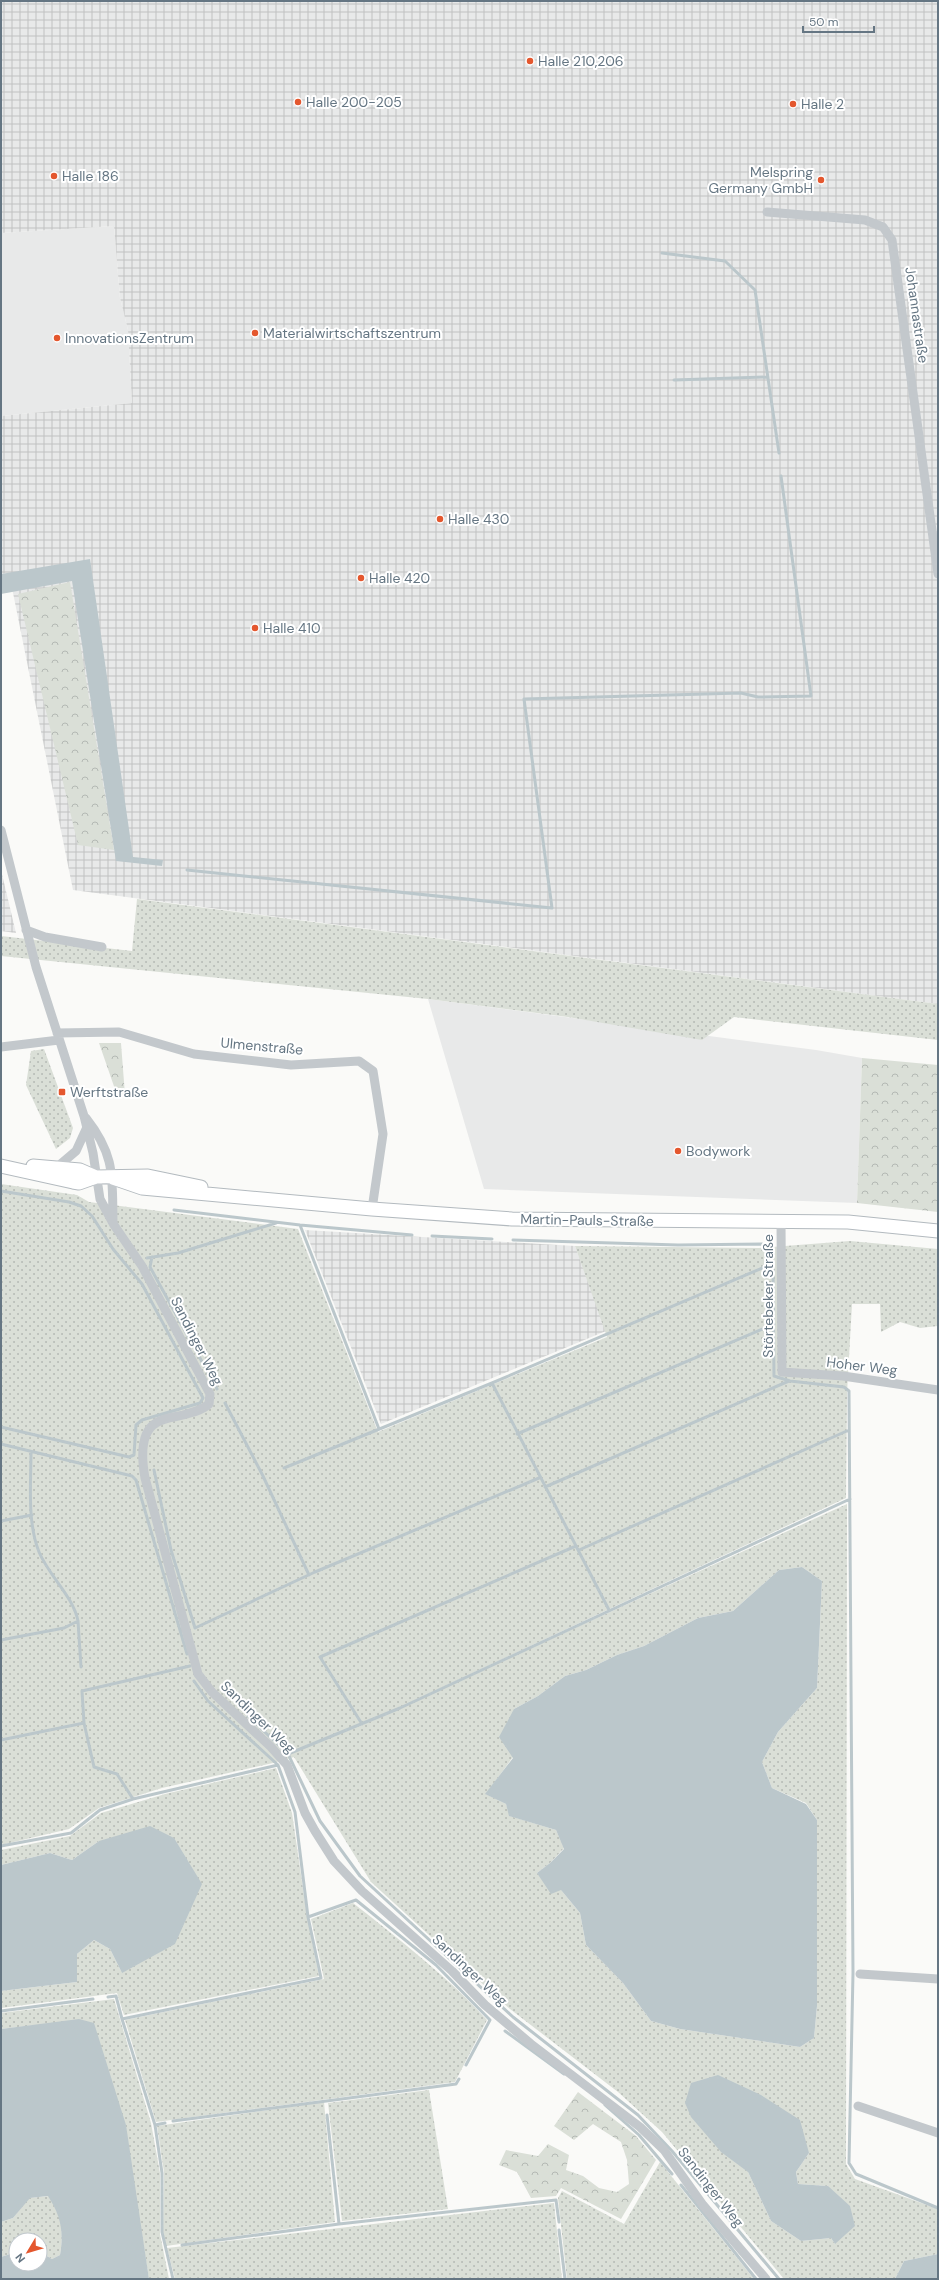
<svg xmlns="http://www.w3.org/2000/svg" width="939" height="2280" viewBox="0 0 939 2280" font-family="'DM Sans',sans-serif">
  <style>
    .built { fill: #e8e9e9 }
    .industrial { fill: url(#industrial-grid) }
    .grass { fill: url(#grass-dots); fill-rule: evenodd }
    .forest { fill: url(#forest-crowns) }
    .water { fill: #bbc7cb }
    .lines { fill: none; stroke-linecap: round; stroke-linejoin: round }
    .stream { stroke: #bbc7cb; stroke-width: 3 }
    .secondary-casing { stroke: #b3babf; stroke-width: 15 }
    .street { stroke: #c3c8cc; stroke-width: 9 }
    .secondary { stroke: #fff; stroke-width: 13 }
    .poi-dot { fill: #e4572e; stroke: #fff; stroke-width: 1.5 }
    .labels { text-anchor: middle; stroke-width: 4; stroke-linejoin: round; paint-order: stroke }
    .poi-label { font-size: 14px; fill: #657683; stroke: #fff; text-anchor: start }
    .street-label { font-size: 14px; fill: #657683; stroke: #fff }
  </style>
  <defs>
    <pattern id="industrial-grid" width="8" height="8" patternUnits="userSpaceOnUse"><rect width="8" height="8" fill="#e8e9e9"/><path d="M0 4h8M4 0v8" fill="none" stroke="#c0c1c2"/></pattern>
    <pattern id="grass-dots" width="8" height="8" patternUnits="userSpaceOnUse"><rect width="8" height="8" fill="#dadfd7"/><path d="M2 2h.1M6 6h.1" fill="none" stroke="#b4b9b4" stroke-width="1.8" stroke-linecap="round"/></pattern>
    <pattern id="forest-crowns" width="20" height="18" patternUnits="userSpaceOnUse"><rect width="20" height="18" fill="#dadfd7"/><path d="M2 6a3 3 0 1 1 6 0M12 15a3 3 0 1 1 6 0" fill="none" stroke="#b4b9b4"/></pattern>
  </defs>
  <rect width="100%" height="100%" fill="#fafaf8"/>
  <path class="built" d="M 114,226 L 120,298 L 128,330 L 132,403 L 1,416 L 1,233 Z
    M 428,999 L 816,1050 L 862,1058 L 857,1203 L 484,1189 Z"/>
  <path class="industrial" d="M 1,1 L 938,1 L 938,1004 L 73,890 L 9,573 L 1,574 L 1,416 L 132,403 L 128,330 L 120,298 L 114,226 L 1,233 Z
    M 1,870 L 16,933 L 1,931 Z
    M 305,1230 L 575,1246 L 606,1331 L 381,1424 Z"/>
  <path class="grass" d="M 137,899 L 938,1004 L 938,1040 L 734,1017 L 702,1040 L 568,1017 L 428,999 L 1,956 L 1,936 L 132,951 Z
    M 44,1049 L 73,1128 L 70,1138 L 56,1149 L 26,1085 L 31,1051 Z
    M 1,1184 L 77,1195 L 89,1202 L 298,1229 L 378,1432 L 607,1337 L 575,1246 L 759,1248 L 850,1241 L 938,1249 L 938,1326 L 920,1328 L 900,1322 L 881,1332 L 880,1304 L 852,1304 L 847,1393 L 846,1498 L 349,1731 L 847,1504 L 846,2164 L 855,2179 L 938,2209 L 938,2254 L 904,2261 L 895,2279 L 784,2279 L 662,2132 L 618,2092 L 510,2009 L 371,1882 L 294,1757 L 273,1763 L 162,1788 L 99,1808 L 69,1829 L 1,1845 ZM 802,1567 L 822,1581 L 817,1688 L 778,1732 L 762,1762 L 772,1788 L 806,1803 L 817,1820 L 817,2006 L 814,2038 L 800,2047 L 680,2029 L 651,2021 L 623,1983 L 586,1945 L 580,1913 L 561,1890 L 537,1873 L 550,1863 L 564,1848 L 556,1830 L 510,1816 L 506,1804 L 486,1794 L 513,1757 L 514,1709 L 538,1696 L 565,1676 L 586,1670 L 617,1655 L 644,1646 L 698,1618 L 733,1611 L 779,1570 ZM 809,2153 L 796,2172 L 798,2184 L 828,2186 L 835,2244 L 831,2238 L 801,2241 L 771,2221 L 748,2172 Z
    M 276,1768 L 292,1813 L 307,1916 L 319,1976 L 124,2015 L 117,1993 L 1,2008 L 1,1991 L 77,1982 L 77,1954 L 94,1940 L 110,1949 L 122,1973 L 99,1841 L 72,1860 L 50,1853 L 1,1865 L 1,1850 L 70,1836 L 101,1813 L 165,1794 Z
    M 353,1903 C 400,1940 447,1976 487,2020 L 455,2082 L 156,2122 L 125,2020 L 324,1979 L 311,1919 Z
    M 114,1999 L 151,2123 L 160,2173 L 160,2234 L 169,2279 L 149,2279 L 142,2237 L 36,2025 L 1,2029 L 1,2013 Z
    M 429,2090 L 448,2209 L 342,2221 L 328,2103 Z
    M 324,2102 L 335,2222 L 166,2246 L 163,2232 L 164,2172 L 157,2126 Z
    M 660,2162 L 754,2279 L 567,2279 L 558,2198 L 562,2191 L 624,2224 Z
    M 49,2196 C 62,2218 64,2230 60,2255 L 52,2259 L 40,2252 L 40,2240 L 16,2240 L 16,2252 L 1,2257 L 1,2222 L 13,2218 L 29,2198 Z
    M 554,2203 L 562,2279 L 175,2279 L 167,2248 Z"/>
  <path class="forest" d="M 70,582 L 114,850 L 78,845 L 18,594 Z
    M 99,1043 L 121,1043 L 125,1095 L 117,1095 Z
    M 862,1058 L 938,1065 L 938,1212 L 857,1203 Z
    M 578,2092 L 636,2136 L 656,2160 L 621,2219 L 561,2188 L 556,2196 L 531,2198 L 517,2172 L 499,2165 L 506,2150 L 538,2156 L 548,2144 L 569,2155 L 566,2170 L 583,2176 L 599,2188 L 617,2192 L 629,2184 L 627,2160 L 621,2142 L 593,2124 L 574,2140 L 554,2126 Z"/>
  <path class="water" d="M 90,559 L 133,857 L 163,860 L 162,866 L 116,861 L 72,581 L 1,594 L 1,574 Z
    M 802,1567 L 822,1581 L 817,1688 L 778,1732 L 762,1762 L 772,1788 L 806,1804 L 817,1820 L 817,2006 L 814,2038 L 800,2047 L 680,2029 L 651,2021 L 623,1983 L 586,1945 L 580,1913 L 561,1890 L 551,1894 L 537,1873 L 550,1863 L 564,1849 L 556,1830 L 509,1816 L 506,1804 L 485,1794 L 513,1758 L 499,1737 L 514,1709 L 538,1696 L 565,1676 L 586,1670 L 617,1655 L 644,1646 L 698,1618 L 733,1611 L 779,1570 Z
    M 150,1826 L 174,1838 L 202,1884 L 175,1944 L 122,1973 L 110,1949 L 94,1940 L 77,1954 L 77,1982 L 1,1991 L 1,1865 L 50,1853 L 72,1860 L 99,1841 Z
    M 79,2019 L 94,2023 L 126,2125 L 149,2279 L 1,2279 L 1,2257 L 16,2252 L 16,2264 L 40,2264 L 40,2252 L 52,2259 L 60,2255 C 64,2232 61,2216 48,2196 L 30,2198 L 13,2218 L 1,2222 L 1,2029 Z
    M 718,2075 L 761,2095 L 800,2120 L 809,2153 L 796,2172 L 798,2184 L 828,2186 L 850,2206 L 855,2226 L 835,2244 L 831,2238 L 801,2241 L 771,2221 L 748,2172 L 721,2152 L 691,2117 L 685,2103 L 691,2083 Z
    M 938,2254 L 938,2279 L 895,2279 L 904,2261 Z"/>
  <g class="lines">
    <path class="stream" d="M 662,253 L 725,261 L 755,290 L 779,453
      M 674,380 L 767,377
      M 187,870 L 552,908 L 524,699 L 741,693 L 758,697 L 811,696 L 781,476
      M 1,1191 L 69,1202 L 81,1206 L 92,1216 L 113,1249 L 142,1284 L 203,1398 L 200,1403 L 142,1420 L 136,1425 L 134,1455 L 129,1457 L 1,1427
      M 174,1210 L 300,1225 L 412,1235
      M 300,1225 L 379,1429
      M 432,1236 L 492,1239
      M 152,1257 L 150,1267 L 217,1389
      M 147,1258 L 178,1253 L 276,1223
      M 767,1266 L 773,1270 L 774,1376 L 790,1381 L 844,1387 L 849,1391 L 853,1973 L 849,2163 L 856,2174 L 938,2208
      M 492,1383 L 609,1610
      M 225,1403 L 263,1476 L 309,1575
      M 517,1434 L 774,1324
      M 1,1444 L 132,1476 L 136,1480 L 187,1654
      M 284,1468 L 492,1383 L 767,1266 L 769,1253 L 762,1244 L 678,1245 L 513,1240
      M 154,1470 L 171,1550 L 195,1628 L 315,1572 L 539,1478
      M 545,1487 L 789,1381
      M 1,1521 L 32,1515
      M 579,1550 L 849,1430
      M 78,1621 L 81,1667
      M 1,1640 L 64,1628 L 78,1621 C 73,1596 49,1576 39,1552 C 27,1522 31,1483 31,1452
      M 194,1681 L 208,1701 L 278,1765 L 295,1812 L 308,1917
      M 248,1716 L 288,1754 L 320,1821 L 360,1876 L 513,2017 L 638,2115 L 672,2151 L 779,2279
      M 362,1724 L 320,1657 L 576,1546
      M 1,1740 L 84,1723
      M 288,1754 L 400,1708 L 850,1499
      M 133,1799 L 117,1774 L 94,1767 L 84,1723 L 82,1691 L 190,1666
      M 1,1846 L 71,1833 L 100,1810 L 133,1799 L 278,1765
      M 108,1997 L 116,1996 L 122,2019
      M 1,2011 L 93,1999
      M 505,2031 L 564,2074
      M 605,2105 L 639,2135 L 672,2174
      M 327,2115 L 339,2224
      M 173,2121 L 456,2084 L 459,2079
      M 155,2125 L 165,2123
      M 681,2185 L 756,2279
      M 559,2230 L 565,2279
      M 182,2245 L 339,2224 L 556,2200 L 559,2222
      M 173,2279 L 162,2232 L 162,2173 L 155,2125 L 122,2019 L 321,1978 L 308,1917 L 356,1900 L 436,1965 L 490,2020 L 466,2065"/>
    <defs>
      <path id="secondary" d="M 1,1166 L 73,1182 L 79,1183 L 96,1177 L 148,1176 L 201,1187
        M 33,1166 L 80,1170 L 96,1177
        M 113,1178 L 142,1188 L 372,1209 L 512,1219 L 848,1222 L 938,1231"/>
    </defs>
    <use href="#secondary" class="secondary-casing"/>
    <path class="street" d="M 767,212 L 865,220 L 883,227 L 892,240 L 938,574
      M 1,830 L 36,967 L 84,1116 L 93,1153 L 100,1199 L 114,1225 L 142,1266 L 210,1394 L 209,1404 C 201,1411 193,1412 183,1415 C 175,1417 163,1418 156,1423 C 139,1433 142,1461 145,1478 L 198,1674 L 212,1692 L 271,1747 L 287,1765 L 305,1813 L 315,1831 L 334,1861 L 362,1891 L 452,1971 L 485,2005 L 531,2044 L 640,2127 L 664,2150 L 703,2205 L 766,2279
      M 26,930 L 45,937 L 102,947
      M 57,1033 L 119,1032 L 194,1054 L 291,1065 L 359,1061 L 373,1071 L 383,1134 L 372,1209
      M 1,1047 L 59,1040
      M 86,1118 C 116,1156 112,1178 113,1222
      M 56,1168 L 76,1151 L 87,1127
      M 781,1221 L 782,1372 L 843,1376 L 938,1390
      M 860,1974 L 938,1979
      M 858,2106 L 938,2133"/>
    <use href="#secondary" class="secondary"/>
  </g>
  <g class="poi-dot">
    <circle cx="530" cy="61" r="4"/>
    <circle cx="298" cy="102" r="4"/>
    <circle cx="793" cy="104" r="4"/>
    <circle cx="54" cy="176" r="4"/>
    <circle cx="821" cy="180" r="4"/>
    <circle cx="255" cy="333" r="4"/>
    <circle cx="57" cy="338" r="4"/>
    <circle cx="440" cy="519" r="4"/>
    <circle cx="361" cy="578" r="4"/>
    <circle cx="255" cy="628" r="4"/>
    <rect x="58" y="1088" width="8" height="8" rx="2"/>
    <circle cx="678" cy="1151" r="4"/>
  </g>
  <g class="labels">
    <g class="poi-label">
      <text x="538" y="66">Halle 210,206</text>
      <text x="306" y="107">Halle 200-205</text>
      <text x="801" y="109">Halle 2</text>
      <text x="813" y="177" text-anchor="end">Melspring<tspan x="813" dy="16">Germany GmbH</tspan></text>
      <text x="62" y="181">Halle 186</text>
      <text x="263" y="338">Materialwirtschaftszentrum</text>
      <text x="65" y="343">InnovationsZentrum</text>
      <text x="448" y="524">Halle 430</text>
      <text x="369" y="583">Halle 420</text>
      <text x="263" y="633">Halle 410</text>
      <text x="70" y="1097">Werftstraße</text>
      <text x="686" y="1156">Bodywork</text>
    </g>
    <g class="street-label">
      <text transform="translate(917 315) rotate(82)" y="5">Johannastraße</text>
      <text transform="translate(262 1046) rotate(5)" y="5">Ulmenstraße</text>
      <text transform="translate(587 1220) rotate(1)" y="5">Martin-Pauls-Straße</text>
      <text transform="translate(768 1296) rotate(-90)" y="5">Störtebeker Straße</text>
      <text transform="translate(197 1341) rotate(63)" y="5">Sandinger Weg</text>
      <text transform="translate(862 1366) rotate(7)" y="5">Hoher Weg</text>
      <text transform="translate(258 1717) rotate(44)" y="5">Sandinger Weg</text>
      <text transform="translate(470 1970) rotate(43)" y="5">Sandinger Weg</text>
      <text transform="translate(711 2187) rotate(52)" y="5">Sandinger Weg</text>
    </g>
  </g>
  <rect width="939" height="2280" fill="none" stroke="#657683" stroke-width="4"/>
  <g transform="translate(28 2252) rotate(232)"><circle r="19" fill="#ffffff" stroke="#c1c8cd"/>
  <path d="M0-3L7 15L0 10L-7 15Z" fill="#e4572e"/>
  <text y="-6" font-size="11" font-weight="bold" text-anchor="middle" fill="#657683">N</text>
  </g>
  <path d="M803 26v6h71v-6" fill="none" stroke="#657683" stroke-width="2"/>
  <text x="809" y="26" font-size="12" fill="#657683" stroke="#ffffff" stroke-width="3" paint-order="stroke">50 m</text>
</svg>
